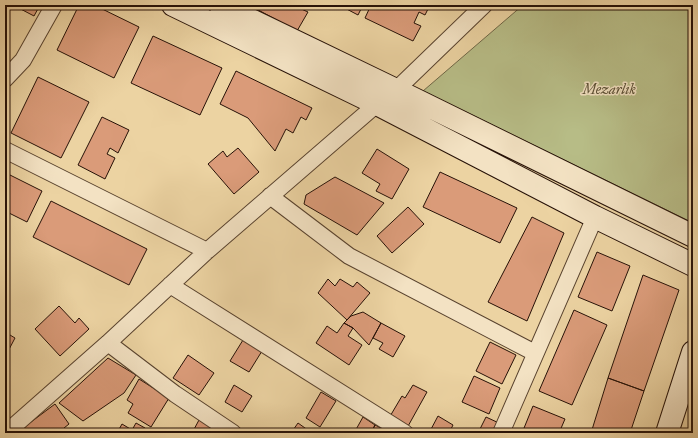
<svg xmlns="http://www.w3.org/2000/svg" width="698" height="438" viewBox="0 0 698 438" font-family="'IM FELL Great Primer',serif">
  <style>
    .green { fill: #b7bc86; stroke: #6e6646 }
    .building { fill: #da9b79; stroke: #261107 }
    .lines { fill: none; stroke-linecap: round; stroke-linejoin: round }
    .street-casing { stroke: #58422e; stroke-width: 18 }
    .secondary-casing { stroke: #261107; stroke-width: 24 }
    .street { stroke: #f3e2c3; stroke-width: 16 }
    .secondary { stroke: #f3e2c3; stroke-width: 22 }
    .labels { text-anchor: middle; stroke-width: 3; stroke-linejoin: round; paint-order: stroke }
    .park-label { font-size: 14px; font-style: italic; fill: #594d33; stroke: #f3e2c3 }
  </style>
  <rect width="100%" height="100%" fill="#ecd3a2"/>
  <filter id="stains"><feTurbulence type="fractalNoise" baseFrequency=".005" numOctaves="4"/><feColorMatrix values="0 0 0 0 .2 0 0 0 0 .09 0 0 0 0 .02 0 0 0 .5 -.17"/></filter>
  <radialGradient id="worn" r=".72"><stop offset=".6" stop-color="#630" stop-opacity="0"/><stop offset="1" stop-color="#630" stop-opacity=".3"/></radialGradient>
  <path class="green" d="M 523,5 L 693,5 L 693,223 L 423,91 Z"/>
  <path class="building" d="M 13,5 L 40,5 L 34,16 Z
    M 79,5 L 94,5 L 139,27 L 114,78 L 57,50 Z
    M 249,5 L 297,5 L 297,7 L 308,12 L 297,31 Z
    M 339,5 L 363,5 L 358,15 Z
    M 371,5 L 430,5 L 425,15 L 419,12 L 414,23 L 421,26 L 413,41 L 365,18 Z
    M 153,36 L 222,68 L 200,115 L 131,83 Z
    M 236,71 L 312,108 L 306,120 L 301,117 L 293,133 L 286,129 L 275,151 L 248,118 L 220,104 Z
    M 38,77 L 89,102 L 61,158 L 11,133 Z
    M 102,117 L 129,130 L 118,153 L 110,148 L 107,154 L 115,158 L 105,179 L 78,165 Z
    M 238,148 L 259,172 L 234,194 L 208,164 L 223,151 L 227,157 Z
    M 377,149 L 409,169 L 392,199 L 376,191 L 380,184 L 362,173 Z
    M 440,172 L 517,208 L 500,243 L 423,207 Z
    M 10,175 L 42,191 L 27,222 L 5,211 L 5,184 Z
    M 335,177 L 384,203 L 357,235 L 304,204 L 306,195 Z
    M 51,201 L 147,249 L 129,285 L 33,237 Z
    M 408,207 L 424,224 L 392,253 L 377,236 Z
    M 532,217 L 564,233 L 527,321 L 488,302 Z
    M 597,252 L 630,266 L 612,311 L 578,297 Z
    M 643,275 L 679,290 L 644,391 L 608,378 Z
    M 328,279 L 335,286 L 340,279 L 353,287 L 357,282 L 370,293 L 347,320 L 318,293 Z
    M 59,306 L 75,323 L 79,318 L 89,329 L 60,356 L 35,329 Z
    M 574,310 L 607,325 L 572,405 L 539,391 Z
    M 363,312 L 381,323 L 369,345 L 353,328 L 344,323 L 351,316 Z
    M 344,323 L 353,328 L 348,336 L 362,345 L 349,365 L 316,343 L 327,326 L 337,333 Z
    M 381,323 L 405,336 L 393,357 L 379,349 L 383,343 L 373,338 Z
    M 5,332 L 15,338 L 5,357 Z
    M 243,340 L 262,351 L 249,372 L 230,361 Z
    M 490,342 L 516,355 L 502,384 L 476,371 Z
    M 188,355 L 214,373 L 199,395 L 173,378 Z
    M 108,358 L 136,375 L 124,393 L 83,421 L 59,403 Z
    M 474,376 L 500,388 L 489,414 L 462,402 Z
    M 608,378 L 644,391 L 630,433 L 591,433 Z
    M 139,379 L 169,398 L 151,427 L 128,413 L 133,404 L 127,400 Z
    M 234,385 L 252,396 L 242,412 L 225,402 Z
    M 413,385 L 427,392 L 407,428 L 389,418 L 402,396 L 405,398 Z
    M 321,392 L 336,401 L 320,427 L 306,418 Z
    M 55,404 L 69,424 L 64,428 L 67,431 L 65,433 L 27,433 L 23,428 Z
    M 533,406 L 565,419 L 559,433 L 522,433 Z
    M 438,416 L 453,425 L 449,433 L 429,433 Z
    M 363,417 L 375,425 L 371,433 L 354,433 Z
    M 486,417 L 501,424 L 496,433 L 478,433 Z
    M 199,420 L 221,433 L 192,433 Z
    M 136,423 L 145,428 L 143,433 L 117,433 L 122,424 L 132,430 Z
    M 298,423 L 312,433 L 291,433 Z
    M 375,425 L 391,433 L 371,433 Z"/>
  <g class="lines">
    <defs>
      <path id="street" d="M 5,79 L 23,60 L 54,5
        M 396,90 L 484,5
        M 5,150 L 207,251
        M 270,196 L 349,256 L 535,353
        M 170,285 L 405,433
        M 108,343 L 175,394 L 233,433
        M 6,433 L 108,343 L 207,251 L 377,104
        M 501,433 L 595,217"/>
      <path id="secondary" d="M 173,5 L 377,104 L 595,217 L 693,265
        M 220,5 L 396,90 L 693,236
        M 667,433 L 693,352"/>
    </defs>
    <use href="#street" class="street-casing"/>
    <use href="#secondary" class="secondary-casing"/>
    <use href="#street" class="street"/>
    <use href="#secondary" class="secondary"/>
  </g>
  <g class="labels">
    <g class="park-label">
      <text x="609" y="94">Mezarlık</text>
    </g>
  </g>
  <rect width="698" height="438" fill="none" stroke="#ecd3a2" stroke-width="20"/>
  <rect x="6" y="6" width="686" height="426" fill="none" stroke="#261107" stroke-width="2"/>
  <rect x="10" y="10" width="678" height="418" fill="none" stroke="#261107"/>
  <rect width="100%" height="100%" filter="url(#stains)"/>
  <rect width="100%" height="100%" fill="url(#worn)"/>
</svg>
